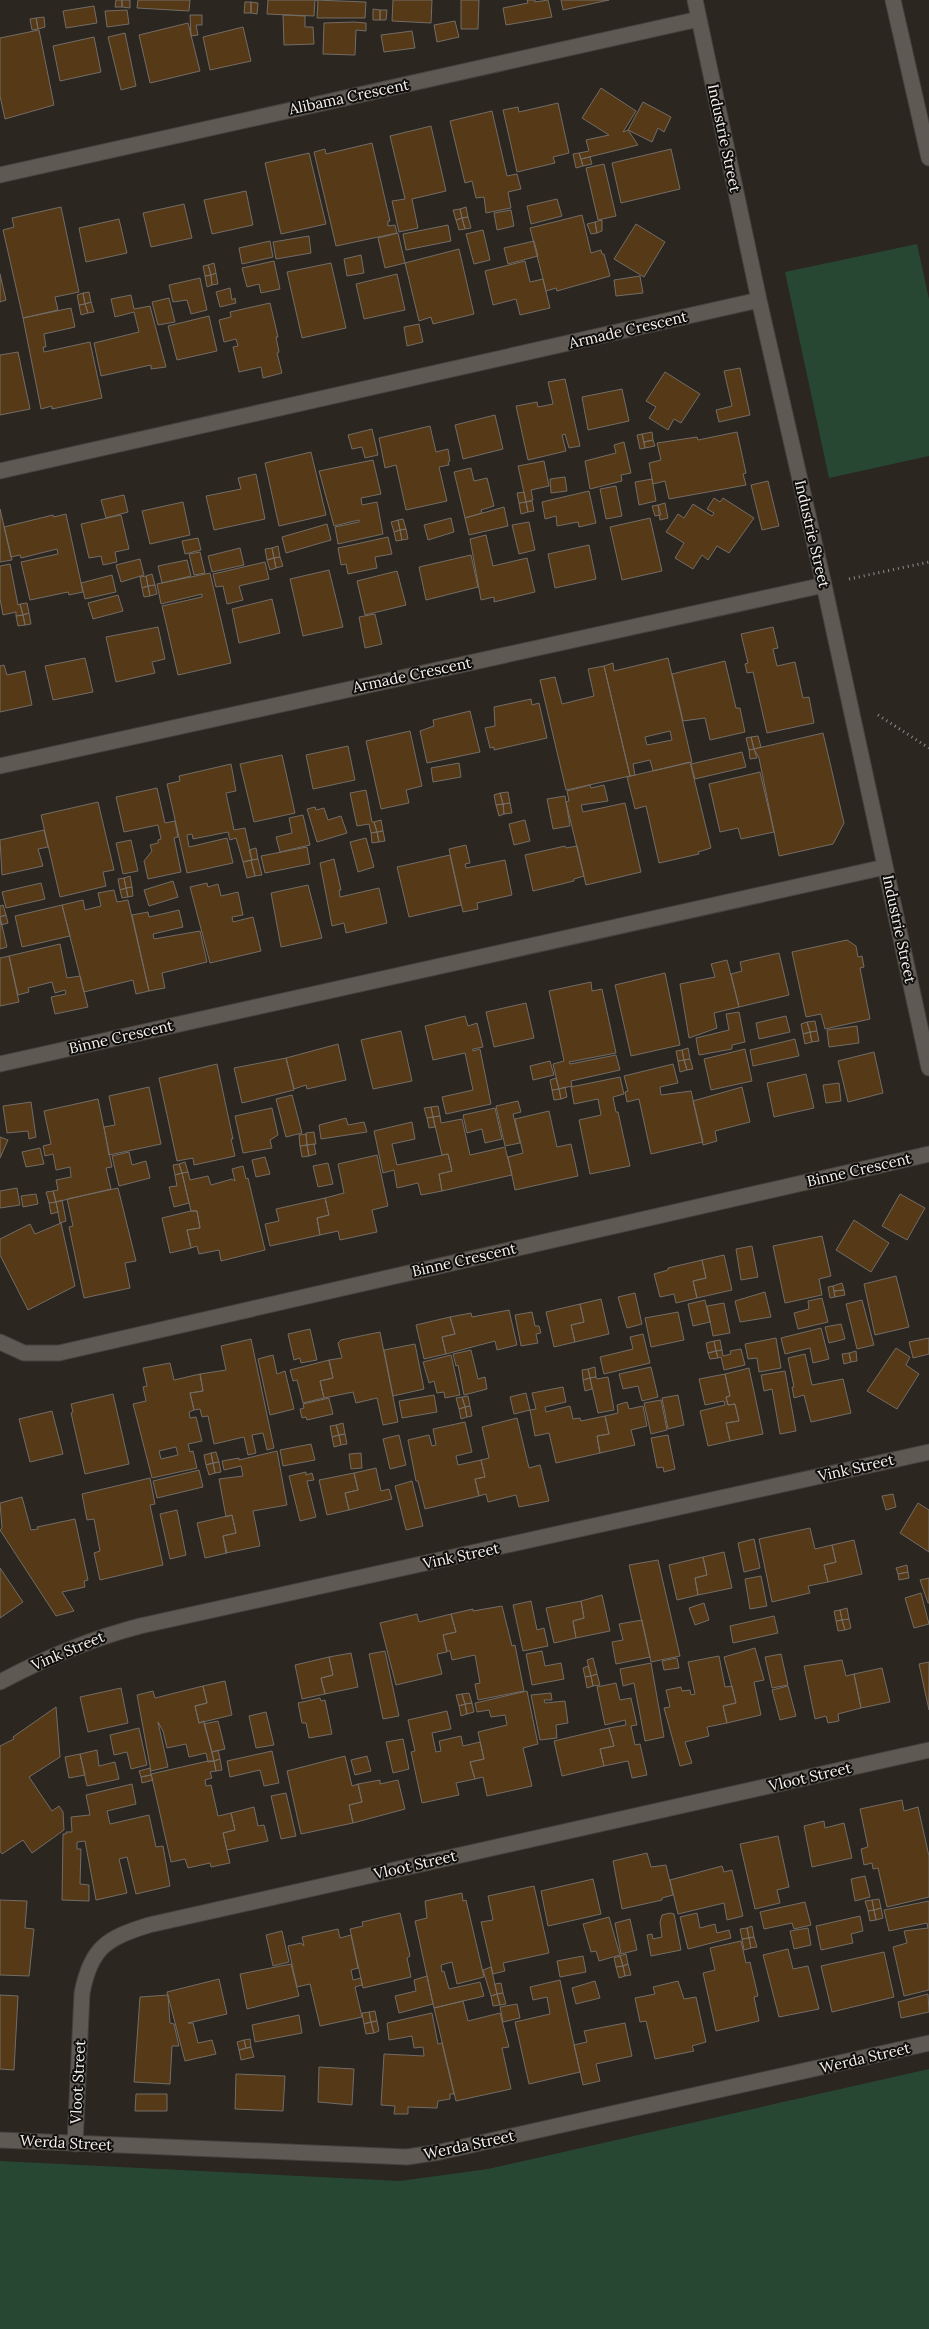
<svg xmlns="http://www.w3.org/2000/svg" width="929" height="2329" viewBox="0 0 929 2329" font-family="Lora,serif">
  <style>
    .green { fill: #284732 }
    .building { fill: #563a18; stroke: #726c66; fill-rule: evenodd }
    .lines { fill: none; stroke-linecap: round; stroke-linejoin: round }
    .minor-casing { stroke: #45413c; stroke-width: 17 }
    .path { stroke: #938e8a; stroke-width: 3; stroke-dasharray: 1 4; stroke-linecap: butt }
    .minor { stroke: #5f5953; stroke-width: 15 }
    .labels { text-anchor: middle; stroke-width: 4; stroke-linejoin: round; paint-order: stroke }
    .street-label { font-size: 15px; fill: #f5f1ee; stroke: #110f0d }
  </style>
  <rect width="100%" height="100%" fill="#2b2620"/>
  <path class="green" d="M 917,244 L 929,299 L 929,456 L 829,478 L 785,272 Z
    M 929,2069 L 929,2329 L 0,2329 L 0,2161 L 400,2181 L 488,2169 Z"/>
  <path class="building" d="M 116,0 L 122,0 L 122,7 L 115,7 Z
    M 122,0 L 130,0 L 130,8 L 122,7 Z
    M 138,0 L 190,0 L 189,11 L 137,8 Z
    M 268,0 L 315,0 L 314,16 L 267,14 Z
    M 315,0 L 366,2 L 365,18 L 317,18 L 318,0 Z
    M 393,0 L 432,0 L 431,23 L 392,21 Z
    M 461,0 L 479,0 L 478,29 L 461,29 Z
    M 527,0 L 535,0 L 535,2 L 548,0 L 552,17 L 506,25 L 503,8 L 528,3 Z
    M 561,0 L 609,0 L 563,10 Z
    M 245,2 L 251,2 L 251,13 L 244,13 Z
    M 251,2 L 258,3 L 257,14 L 251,13 Z
    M 94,6 L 97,23 L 66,28 L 63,11 Z
    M 373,9 L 380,10 L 380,20 L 373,20 Z
    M 127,10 L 129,24 L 107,27 L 105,11 Z
    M 380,10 L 387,10 L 386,20 L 380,20 Z
    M 190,15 L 202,15 L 202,25 L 196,25 L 198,35 L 191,36 Z
    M 283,15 L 305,16 L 305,27 L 313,27 L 314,44 L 284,45 Z
    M 44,17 L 45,27 L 38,29 L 36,18 Z
    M 36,18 L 38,29 L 32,30 L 30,19 Z
    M 455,21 L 459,37 L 437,42 L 434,25 Z
    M 354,22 L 366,23 L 366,31 L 356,30 L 355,55 L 323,54 L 324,23 Z
    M 188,23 L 200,71 L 150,83 L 139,35 Z
    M 243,27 L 251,61 L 210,70 L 203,37 Z
    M 39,30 L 54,105 L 5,119 L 0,96 L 0,38 Z
    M 412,31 L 415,48 L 384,52 L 381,35 Z
    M 125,33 L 136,86 L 121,90 L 108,37 Z
    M 94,37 L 101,72 L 60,81 L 53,46 Z
    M 601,88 L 636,111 L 623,132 L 628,130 L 638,145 L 581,159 L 579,153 L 589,151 L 586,140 L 609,135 L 582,118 Z
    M 643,102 L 671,117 L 664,132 L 658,128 L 652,142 L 628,130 Z
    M 558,103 L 569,153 L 553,157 L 555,163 L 517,172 L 503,110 L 518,107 L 519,112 Z
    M 492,111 L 507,176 L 517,174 L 521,189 L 508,192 L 511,208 L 486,213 L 484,197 L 476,198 L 472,181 L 465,183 L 450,121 Z
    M 431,126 L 446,191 L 412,199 L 418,228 L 399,232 L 392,201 L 405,199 L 390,136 Z
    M 372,143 L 390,221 L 388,221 L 388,226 L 395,225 L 397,233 L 336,246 L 314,152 L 325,149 L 326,154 Z
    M 671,149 L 680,189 L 621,203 L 612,163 Z
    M 309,153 L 326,224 L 281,234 L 265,163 Z
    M 579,153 L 583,166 L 576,168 L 573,154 Z
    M 590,157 L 592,164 L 583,166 L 581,159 Z
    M 604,164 L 616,216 L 598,220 L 586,168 Z
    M 246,191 L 253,225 L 212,234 L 204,200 Z
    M 557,199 L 562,216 L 531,224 L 527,206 Z
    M 184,204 L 192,238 L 151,247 L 143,213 Z
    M 61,207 L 79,292 L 55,297 L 58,310 L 23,318 L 3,230 L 14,227 L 12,218 Z
    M 466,207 L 468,217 L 462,218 L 460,209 Z
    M 460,209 L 462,218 L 456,220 L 453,210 Z
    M 511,210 L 514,226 L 497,230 L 494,213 Z
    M 582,215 L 591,253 L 601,250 L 602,254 L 604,254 L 610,276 L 557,291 L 556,288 L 546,291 L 530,228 Z
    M 468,217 L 471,228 L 465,229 L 462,218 Z
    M 462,218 L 465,229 L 459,230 L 456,220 Z
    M 119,219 L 127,253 L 86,262 L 79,228 Z
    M 602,220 L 602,231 L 597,233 L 595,222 Z
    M 595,222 L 597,233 L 591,234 L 587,224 Z
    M 636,224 L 665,242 L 644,277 L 614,259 Z
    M 448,225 L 451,241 L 406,250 L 403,234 Z
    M 483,230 L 490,260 L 474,264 L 466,234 Z
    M 398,233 L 405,263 L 385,268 L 378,238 Z
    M 309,236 L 311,253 L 276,259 L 273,242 Z
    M 270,241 L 273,257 L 242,264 L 239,248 Z
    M 534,241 L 538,256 L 508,264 L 504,248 Z
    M 459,249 L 474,314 L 433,324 L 431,317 L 419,321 L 405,263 Z
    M 361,255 L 364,273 L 347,276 L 344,259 Z
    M 274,261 L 280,289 L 261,293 L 259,284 L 247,287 L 242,268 Z
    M 525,261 L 530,282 L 543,279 L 550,308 L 520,315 L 516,299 L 493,305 L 485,271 Z
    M 214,263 L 216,273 L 211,275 L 208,265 Z
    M 331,263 L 346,328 L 302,338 L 287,272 Z
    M 208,265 L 211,275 L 205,276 L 203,266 Z
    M 216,273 L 218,284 L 212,285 L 211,275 Z
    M 0,274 L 6,300 L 0,302 Z
    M 397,274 L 405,310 L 364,319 L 356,284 Z
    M 211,275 L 212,285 L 207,287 L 205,276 Z
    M 640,276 L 643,293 L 616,296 L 614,280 Z
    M 200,278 L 207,310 L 191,314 L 187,300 L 173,302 L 169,285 Z
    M 230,288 L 232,300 L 235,298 L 236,303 L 220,307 L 216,292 Z
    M 89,292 L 91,302 L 85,304 L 83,293 Z
    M 83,293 L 85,304 L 79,305 L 77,295 Z
    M 131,295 L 134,309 L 150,306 L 166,367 L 151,369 L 151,365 L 101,376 L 94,343 L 139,332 L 134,312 L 115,317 L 111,299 Z
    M 169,298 L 175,322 L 158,325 L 152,302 Z
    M 91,302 L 94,312 L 88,313 L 85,304 Z
    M 270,303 L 278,337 L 276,337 L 279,352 L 277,353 L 282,373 L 263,378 L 261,367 L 239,372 L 233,347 L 238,346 L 236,339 L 224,342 L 219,320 L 231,317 L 230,312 Z
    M 85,304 L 88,313 L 81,315 L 79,305 Z
    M 71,308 L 75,327 L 44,334 L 46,347 L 43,347 L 44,352 L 90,342 L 102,398 L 52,409 L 52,406 L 41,409 L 23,318 Z
    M 209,316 L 217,351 L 177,360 L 168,326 Z
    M 419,324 L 423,342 L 407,346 L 404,327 Z
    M 18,352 L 30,409 L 0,415 L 0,355 Z
    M 740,368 L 750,415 L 719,422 L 716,410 L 732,406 L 724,371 Z
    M 665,372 L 700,394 L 681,423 L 674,419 L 668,430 L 649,418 L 656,407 L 646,401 Z
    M 565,379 L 580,446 L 569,448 L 565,434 L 562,435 L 566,451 L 528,460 L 516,406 L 537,402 L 538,407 L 553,404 L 548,382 Z
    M 622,389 L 629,421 L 588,430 L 582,397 Z
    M 495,415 L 503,449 L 463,459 L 455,425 Z
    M 430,426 L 436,452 L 448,449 L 450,461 L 448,462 L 449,465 L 439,467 L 447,501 L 406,510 L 396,465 L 385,468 L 379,438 Z
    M 372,429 L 378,455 L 365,458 L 362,447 L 352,449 L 348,435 Z
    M 652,432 L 653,440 L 644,442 L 642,434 Z
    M 737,432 L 746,473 L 743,474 L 746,485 L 669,499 L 665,481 L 653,484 L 649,463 L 661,460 L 657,443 L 697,437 L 698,440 Z
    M 642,434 L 645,448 L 640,449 L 637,435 Z
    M 653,440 L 655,446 L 645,448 L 644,442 Z
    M 624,442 L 631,473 L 621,475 L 622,481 L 590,489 L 585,461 L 616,453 L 614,445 Z
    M 311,452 L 326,515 L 279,526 L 265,463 Z
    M 373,460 L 381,494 L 361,498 L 362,505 L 377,502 L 383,534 L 338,544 L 335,527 L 359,522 L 359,520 L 334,526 L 319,471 Z
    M 544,461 L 549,486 L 531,490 L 533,500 L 526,502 L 518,466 Z
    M 471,468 L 474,481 L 487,478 L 494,506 L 481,510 L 482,513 L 465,518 L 454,472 Z
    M 256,474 L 265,519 L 214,530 L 206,496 L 241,489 L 238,478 Z
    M 565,477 L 567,491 L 551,493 L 550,479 Z
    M 652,479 L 656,501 L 639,505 L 635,482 Z
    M 768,481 L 779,526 L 762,530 L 751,485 Z
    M 616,486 L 622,516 L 606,519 L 600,489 Z
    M 589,491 L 596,523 L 579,527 L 578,522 L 557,526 L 556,516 L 545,519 L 542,502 Z
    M 524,492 L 526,502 L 519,503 L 517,493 Z
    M 124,495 L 128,512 L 106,518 L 101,500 Z
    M 714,498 L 720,502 L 723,498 L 754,518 L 729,553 L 717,546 L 708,560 L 702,555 L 693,569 L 675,558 L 684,543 L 666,532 L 678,514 L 684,518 L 693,504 L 712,516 L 714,513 L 707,509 Z
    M 532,501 L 534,511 L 528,512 L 526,502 Z
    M 183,502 L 190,535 L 150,544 L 142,511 Z
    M 526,502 L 528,512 L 521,514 L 519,503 Z
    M 665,503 L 668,518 L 660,520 L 658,505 Z
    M 658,505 L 661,515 L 655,516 L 652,506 Z
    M 504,507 L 508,526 L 469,535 L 465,518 Z
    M 0,509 L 12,560 L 0,562 Z
    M 66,514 L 83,592 L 69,595 L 68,592 L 30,600 L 21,562 L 58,554 L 57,549 L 21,558 L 20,555 L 11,557 L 4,527 L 53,515 L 54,517 Z
    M 121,515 L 129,549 L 115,552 L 117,562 L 103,565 L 101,556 L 89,558 L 81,524 Z
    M 451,518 L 454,532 L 428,540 L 424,525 Z
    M 650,518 L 662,571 L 622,580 L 610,527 Z
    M 403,519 L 406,529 L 400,530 L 398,520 Z
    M 398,520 L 400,530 L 394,532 L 391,522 Z
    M 529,522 L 535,550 L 519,554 L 512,525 Z
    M 327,524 L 331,540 L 286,553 L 282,537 Z
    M 406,529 L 408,539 L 402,540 L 400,530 Z
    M 400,530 L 402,540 L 396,541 L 394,532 Z
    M 486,535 L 493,566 L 527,558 L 535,592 L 494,602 L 494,597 L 481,600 L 470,539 Z
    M 388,537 L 392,554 L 375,557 L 377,568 L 348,574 L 346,564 L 341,565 L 338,548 Z
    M 198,538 L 201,550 L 185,554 L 182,541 Z
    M 589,545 L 596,579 L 555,588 L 548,554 Z
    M 278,546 L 280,557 L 274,558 L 272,548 Z
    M 240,548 L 244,565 L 212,572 L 208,556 Z
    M 272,548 L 274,558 L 267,560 L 265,549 Z
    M 200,552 L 205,573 L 194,575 L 189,554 Z
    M 471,555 L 478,587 L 426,600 L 419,567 Z
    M 280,557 L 283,566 L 276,568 L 274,558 Z
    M 274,558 L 276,568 L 270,570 L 267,560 Z
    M 140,559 L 144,575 L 121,582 L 116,565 Z
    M 187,560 L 191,576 L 162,583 L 158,566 Z
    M 265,562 L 269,579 L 239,586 L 243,600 L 227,604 L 223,586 L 216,587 L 213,574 Z
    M 10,564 L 18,605 L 20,604 L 23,615 L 16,616 L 16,612 L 3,615 L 0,599 L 0,566 Z
    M 329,570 L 343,627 L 303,636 L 290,579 Z
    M 397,571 L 406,605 L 365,615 L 357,581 Z
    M 210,573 L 231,663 L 178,675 L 162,606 L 202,597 L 202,594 L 161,604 L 157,584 Z
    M 152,574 L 155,585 L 148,586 L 146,576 Z
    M 112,575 L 116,592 L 85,599 L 81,583 Z
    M 146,576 L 148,586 L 142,588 L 140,577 Z
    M 155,585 L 157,594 L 150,596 L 148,586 Z
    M 148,586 L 150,596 L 144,597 L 142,588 Z
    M 118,595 L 123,611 L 93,619 L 88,603 Z
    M 272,599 L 280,633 L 239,643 L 232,609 Z
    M 27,603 L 29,613 L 23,615 L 20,604 Z
    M 29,613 L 31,624 L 25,625 L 23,615 Z
    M 375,614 L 382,644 L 365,648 L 359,617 Z
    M 23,615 L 25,625 L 18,626 L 16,616 Z
    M 158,627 L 165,659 L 152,662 L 155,673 L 116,682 L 106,637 Z
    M 773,627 L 778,648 L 773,649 L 777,666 L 795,662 L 803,698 L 809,697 L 814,723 L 767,733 L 753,672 L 747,673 L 745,664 L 748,663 L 741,634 Z
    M 85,658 L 93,692 L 53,700 L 45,666 Z
    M 668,658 L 692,762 L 653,771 L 650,760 L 633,764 L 635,775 L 630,776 L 604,666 L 613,663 L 614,671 ZM 670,731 L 672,740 L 647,745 L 645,737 Z
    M 725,661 L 736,708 L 740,708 L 745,732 L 710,740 L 705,718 L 683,721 L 672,674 Z
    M 4,665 L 7,675 L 25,671 L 32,705 L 0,712 L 0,666 Z
    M 604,666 L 630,776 L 566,790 L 540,680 L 555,677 L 562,704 L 594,696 L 588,669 Z
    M 531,699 L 532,705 L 539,703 L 547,738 L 494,750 L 494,747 L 490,748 L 485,728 L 495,726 L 494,707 Z
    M 470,711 L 480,752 L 427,763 L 420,731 L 434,726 L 433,720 Z
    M 410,731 L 422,786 L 406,790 L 409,803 L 381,809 L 366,741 Z
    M 823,733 L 844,823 L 833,844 L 779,856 L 759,758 L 754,749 Z
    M 758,736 L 761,747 L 754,749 L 751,737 Z
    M 751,737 L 754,749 L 749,750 L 746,738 Z
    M 348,746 L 355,780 L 313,789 L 306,755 Z
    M 754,749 L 757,758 L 750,759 L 749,750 Z
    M 742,752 L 746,767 L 695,779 L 691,764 Z
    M 282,755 L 295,813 L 254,822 L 240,764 Z
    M 690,762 L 711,848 L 698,852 L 699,854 L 659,863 L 646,806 L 635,809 L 627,777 Z
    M 459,763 L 461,777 L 433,782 L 431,768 Z
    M 231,764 L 236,791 L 226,793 L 234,830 L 245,828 L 252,860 L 243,862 L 236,838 L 230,840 L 228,832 L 193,839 L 192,834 L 187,835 L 189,847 L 227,838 L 233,863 L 187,873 L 167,784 L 180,781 L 179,776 Z
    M 760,772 L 774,832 L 741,839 L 738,828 L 720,832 L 709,784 Z
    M 590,785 L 591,788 L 604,785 L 608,801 L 581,805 L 583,812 L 625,803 L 641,872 L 586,885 L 566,802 L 569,801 L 567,791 Z
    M 157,788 L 165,823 L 175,821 L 178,837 L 174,838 L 181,872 L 148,879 L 144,861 L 152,851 L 150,845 L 158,843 L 158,840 L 161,839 L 158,825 L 124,832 L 116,797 Z
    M 366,790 L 372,822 L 374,822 L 377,832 L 371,833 L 369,824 L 357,826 L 350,793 Z
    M 508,792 L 510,803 L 503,804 L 500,793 Z
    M 500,793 L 503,804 L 496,805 L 494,795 Z
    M 565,796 L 570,826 L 553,829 L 547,799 Z
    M 98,802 L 114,870 L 103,872 L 106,886 L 60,897 L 41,815 Z
    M 510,803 L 512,813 L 504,814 L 503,804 Z
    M 503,804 L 504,814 L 499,816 L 496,805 Z
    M 315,807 L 316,810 L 324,808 L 328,820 L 341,816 L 347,833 L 317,842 L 307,809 Z
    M 303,815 L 310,845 L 280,852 L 276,837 L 292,833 L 289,818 Z
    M 381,820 L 383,831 L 377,832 L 374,822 Z
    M 525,820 L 530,841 L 514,845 L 509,824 Z
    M 44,830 L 48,847 L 38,849 L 43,866 L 2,875 L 0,840 Z
    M 383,831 L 385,841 L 379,842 L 377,832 Z
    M 377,832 L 379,842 L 372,843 L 371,833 Z
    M 366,838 L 374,867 L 358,872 L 350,842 Z
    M 131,840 L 138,871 L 123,874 L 116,843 Z
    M 466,845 L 470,863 L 465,864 L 466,868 L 505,860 L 512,895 L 477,903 L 478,909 L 463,912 L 449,849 Z
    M 565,846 L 566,848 L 577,846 L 584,876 L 574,879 L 574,881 L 533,891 L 525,855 Z
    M 307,847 L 310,864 L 265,873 L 261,856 Z
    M 256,848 L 258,859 L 252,860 L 249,850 Z
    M 450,855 L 461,905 L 409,917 L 397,867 Z
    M 258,859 L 262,875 L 255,876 L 251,860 Z
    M 334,859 L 341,890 L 339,890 L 340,897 L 379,888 L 387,923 L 346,933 L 344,923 L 332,926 L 320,863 Z
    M 251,860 L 255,876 L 247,878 L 243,862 Z
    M 130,876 L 132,887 L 126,888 L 124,878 Z
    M 124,878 L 126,888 L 120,890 L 118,879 Z
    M 173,881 L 178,897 L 149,906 L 144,890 Z
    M 41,883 L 45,899 L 6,908 L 2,892 Z
    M 207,883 L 208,887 L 218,884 L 221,896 L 238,892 L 243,915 L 232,917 L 233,922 L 253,917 L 261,951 L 210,963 L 190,887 Z
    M 308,885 L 322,938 L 281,947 L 271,893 Z
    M 132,887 L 133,896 L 128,897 L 126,888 Z
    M 126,888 L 128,897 L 122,898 L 120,890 Z
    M 114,890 L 117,902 L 128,900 L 149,991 L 136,994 L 133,980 L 84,992 L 62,905 L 83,900 L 85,910 L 101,906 L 98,893 Z
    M 3,905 L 6,915 L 0,917 L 0,906 Z
    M 62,905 L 70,936 L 22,947 L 15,916 Z
    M 179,910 L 183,927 L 153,934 L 154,939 L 200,931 L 207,962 L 162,973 L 165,988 L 149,991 L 132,915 L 148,912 L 149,917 Z
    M 6,915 L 8,923 L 1,925 L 0,917 Z
    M 0,917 L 7,947 L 0,949 Z
    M 847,940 L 856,946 L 858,957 L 862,956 L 864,967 L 860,968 L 870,1019 L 825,1029 L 821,1014 L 806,1017 L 792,952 Z
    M 60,944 L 67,978 L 80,976 L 88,1007 L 55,1014 L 51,997 L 66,994 L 65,990 L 55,993 L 52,982 L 28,988 L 29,992 L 18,995 L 9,956 Z
    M 779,953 L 789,995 L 739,1007 L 731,974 L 742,971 L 740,962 Z
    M 9,956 L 19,1002 L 0,1006 L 0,958 Z
    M 727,960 L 739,1007 L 714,1013 L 717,1028 L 689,1038 L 680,984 L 715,977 L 711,964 Z
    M 665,973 L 680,1045 L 631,1056 L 615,985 Z
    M 591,982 L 592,991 L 602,989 L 616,1053 L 569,1062 L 570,1064 L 616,1055 L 620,1070 L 571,1081 L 572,1086 L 559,1089 L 553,1064 L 564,1061 L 549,991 Z
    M 526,1003 L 534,1038 L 494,1047 L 486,1012 Z
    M 739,1012 L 745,1042 L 732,1045 L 732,1049 L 699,1055 L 696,1038 L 729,1030 L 726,1014 Z
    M 465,1016 L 468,1026 L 477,1023 L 483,1047 L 473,1049 L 473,1051 L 480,1049 L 491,1104 L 446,1114 L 442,1097 L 473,1090 L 465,1053 L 433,1060 L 425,1026 Z
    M 786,1016 L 790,1032 L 759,1039 L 756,1023 Z
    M 815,1021 L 817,1031 L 810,1032 L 807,1022 Z
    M 807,1022 L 810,1032 L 803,1034 L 801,1024 Z
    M 857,1026 L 859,1043 L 829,1047 L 827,1030 Z
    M 401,1031 L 412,1081 L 373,1089 L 361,1040 Z
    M 817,1031 L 819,1041 L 812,1042 L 810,1032 Z
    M 810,1032 L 812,1042 L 805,1044 L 803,1034 Z
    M 795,1039 L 799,1056 L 753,1066 L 750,1050 Z
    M 338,1044 L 346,1080 L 307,1089 L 306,1085 L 294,1089 L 286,1058 Z
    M 688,1048 L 690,1059 L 684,1060 L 682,1050 Z
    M 745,1049 L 752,1081 L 711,1090 L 704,1059 Z
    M 682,1050 L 684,1060 L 678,1061 L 676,1051 Z
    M 874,1052 L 883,1093 L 848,1102 L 838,1061 Z
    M 286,1058 L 294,1090 L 242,1103 L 234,1068 Z
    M 690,1059 L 693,1069 L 687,1070 L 684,1060 Z
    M 684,1060 L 687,1070 L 680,1072 L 678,1061 Z
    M 550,1061 L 554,1075 L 533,1080 L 530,1066 Z
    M 217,1064 L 233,1139 L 231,1139 L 235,1156 L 194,1165 L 193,1158 L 177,1161 L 159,1078 Z
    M 673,1064 L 678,1083 L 660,1087 L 661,1095 L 691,1091 L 703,1142 L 651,1154 L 639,1099 L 627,1102 L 625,1092 L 628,1091 L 624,1076 Z
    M 806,1074 L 814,1108 L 774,1117 L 767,1083 Z
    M 620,1077 L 624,1094 L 613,1097 L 616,1112 L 618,1112 L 630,1166 L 590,1174 L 579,1120 L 601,1115 L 598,1099 L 574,1104 L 571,1087 Z
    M 556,1078 L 559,1089 L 552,1090 L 550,1080 Z
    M 839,1083 L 841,1101 L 826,1103 L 823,1085 Z
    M 149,1087 L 161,1144 L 109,1155 L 104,1127 L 115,1125 L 109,1096 Z
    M 565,1087 L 567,1097 L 561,1099 L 559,1089 Z
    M 742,1087 L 750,1122 L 715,1131 L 717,1141 L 703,1145 L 693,1101 Z
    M 559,1089 L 561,1099 L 554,1100 L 552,1090 Z
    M 292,1095 L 302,1133 L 286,1137 L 276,1099 Z
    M 98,1099 L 112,1167 L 106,1168 L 111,1189 L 56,1202 L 53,1191 L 58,1190 L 56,1180 L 71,1177 L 70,1167 L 56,1170 L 53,1154 L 45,1156 L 43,1146 L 51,1144 L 44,1111 Z
    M 518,1101 L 521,1112 L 513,1114 L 520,1143 L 505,1146 L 496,1106 Z
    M 31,1102 L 36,1137 L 29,1139 L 28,1131 L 7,1133 L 3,1106 Z
    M 438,1106 L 440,1116 L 433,1117 L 431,1107 Z
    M 431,1107 L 433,1117 L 427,1118 L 424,1108 Z
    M 272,1108 L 278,1135 L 270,1140 L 272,1148 L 243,1153 L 235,1116 Z
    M 495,1108 L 502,1139 L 485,1143 L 482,1129 L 467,1133 L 463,1115 Z
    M 549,1111 L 557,1147 L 571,1144 L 578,1176 L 515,1190 L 508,1157 L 523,1153 L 515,1119 Z
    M 440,1116 L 441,1123 L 462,1119 L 470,1155 L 505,1147 L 512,1175 L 442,1191 L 439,1174 L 452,1171 L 448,1154 L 442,1155 L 433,1117 Z
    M 433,1117 L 435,1127 L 429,1128 L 427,1118 Z
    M 346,1118 L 348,1125 L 364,1122 L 367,1132 L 321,1139 L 319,1125 Z
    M 412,1122 L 415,1139 L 392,1144 L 397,1165 L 448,1154 L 452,1171 L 439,1174 L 442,1191 L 421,1195 L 418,1183 L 397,1188 L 394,1170 L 383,1173 L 374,1131 Z
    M 314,1132 L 316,1144 L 307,1145 L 306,1133 Z
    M 306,1134 L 307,1145 L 300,1146 L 299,1135 Z
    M 0,1137 L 8,1140 L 0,1158 Z
    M 314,1144 L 316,1154 L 309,1156 L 307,1145 Z
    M 307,1145 L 309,1156 L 302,1157 L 300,1146 Z
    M 40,1148 L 44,1164 L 26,1167 L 22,1152 Z
    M 129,1152 L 132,1165 L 146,1161 L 150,1178 L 119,1186 L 112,1156 Z
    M 377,1155 L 388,1206 L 372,1210 L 377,1232 L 340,1240 L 338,1231 L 320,1235 L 317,1218 L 329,1215 L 325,1198 L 344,1193 L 338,1164 Z
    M 265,1157 L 270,1174 L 256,1177 L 252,1160 Z
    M 185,1162 L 188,1172 L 182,1173 L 179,1164 Z
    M 328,1163 L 333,1184 L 318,1187 L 313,1166 Z
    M 179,1164 L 182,1173 L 175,1175 L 173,1165 Z
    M 243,1166 L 246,1179 L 248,1178 L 265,1250 L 221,1261 L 219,1250 L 199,1254 L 197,1246 L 191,1248 L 187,1230 L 200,1228 L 197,1211 L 191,1211 L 182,1173 L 188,1172 L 190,1180 L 208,1176 L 211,1185 L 232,1179 L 235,1181 L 232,1169 Z
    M 182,1173 L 189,1203 L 174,1207 L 169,1187 L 177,1186 L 175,1175 Z
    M 17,1188 L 20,1205 L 0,1208 L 0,1191 Z
    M 118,1188 L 136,1261 L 125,1263 L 130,1288 L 84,1298 L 69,1227 L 73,1226 L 67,1199 Z
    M 53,1191 L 56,1202 L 49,1203 L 46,1192 Z
    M 36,1194 L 38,1204 L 23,1207 L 21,1196 Z
    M 900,1194 L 925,1208 L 907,1240 L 882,1226 Z
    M 325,1198 L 329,1215 L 317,1218 L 320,1235 L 270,1246 L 265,1224 L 279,1221 L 276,1209 Z
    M 62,1200 L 66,1221 L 60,1223 L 56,1202 Z
    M 56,1202 L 58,1212 L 51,1214 L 49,1203 Z
    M 191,1211 L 197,1211 L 200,1228 L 187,1230 L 191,1248 L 170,1253 L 162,1218 Z
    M 854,1220 L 889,1243 L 871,1272 L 836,1250 Z
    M 61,1223 L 75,1286 L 28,1310 L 0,1255 L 0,1239 L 30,1224 L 35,1234 Z
    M 822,1236 L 831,1276 L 819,1279 L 822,1295 L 785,1303 L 773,1246 Z
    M 752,1246 L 758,1277 L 741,1280 L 736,1249 Z
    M 724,1255 L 732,1290 L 697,1298 L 693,1281 L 706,1278 L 702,1260 Z
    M 702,1260 L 706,1278 L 693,1281 L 697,1298 L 676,1303 L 674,1294 L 660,1297 L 654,1274 L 668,1270 L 668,1268 Z
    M 896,1276 L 909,1327 L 875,1335 L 864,1284 Z
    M 842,1283 L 844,1290 L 834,1291 L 833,1286 Z
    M 833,1286 L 835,1297 L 830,1298 L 828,1287 Z
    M 844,1290 L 845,1295 L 835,1297 L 834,1291 Z
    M 765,1292 L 771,1317 L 740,1322 L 735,1301 Z
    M 635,1293 L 642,1324 L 627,1328 L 618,1297 Z
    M 822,1298 L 828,1322 L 798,1329 L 794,1313 L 809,1309 L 808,1301 Z
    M 601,1299 L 609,1334 L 575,1342 L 571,1325 L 584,1322 L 580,1304 Z
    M 705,1300 L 710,1322 L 693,1326 L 688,1304 Z
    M 862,1300 L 874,1345 L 857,1349 L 846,1304 Z
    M 724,1303 L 730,1333 L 713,1336 L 707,1306 Z
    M 580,1304 L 584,1322 L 571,1325 L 575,1342 L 554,1347 L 546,1312 Z
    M 509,1310 L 517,1345 L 497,1350 L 495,1341 L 446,1354 L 442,1337 L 455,1334 L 450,1317 L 471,1313 L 472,1317 Z
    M 532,1312 L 535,1326 L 539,1326 L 541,1333 L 536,1334 L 538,1343 L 521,1346 L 515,1315 Z
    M 678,1312 L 684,1340 L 651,1347 L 645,1318 Z
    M 450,1317 L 455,1334 L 442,1337 L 446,1354 L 424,1359 L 416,1325 Z
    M 841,1324 L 845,1339 L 829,1343 L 825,1327 Z
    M 821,1328 L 829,1359 L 813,1363 L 810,1348 L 785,1354 L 781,1338 Z
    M 310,1329 L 317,1360 L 301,1363 L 300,1358 L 294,1360 L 288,1334 Z
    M 380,1332 L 398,1422 L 383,1425 L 377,1398 L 356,1403 L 353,1392 L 324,1398 L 320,1381 L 333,1378 L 329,1360 L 342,1358 L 338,1343 L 341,1340 Z
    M 643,1334 L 650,1363 L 604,1374 L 600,1357 L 633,1349 L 630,1337 Z
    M 776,1338 L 781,1368 L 759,1372 L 757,1358 L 748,1359 L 745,1344 Z
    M 929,1338 L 929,1354 L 913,1358 L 909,1342 Z
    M 251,1339 L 274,1448 L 267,1450 L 263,1433 L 252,1435 L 256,1453 L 248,1455 L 244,1437 L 214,1444 L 208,1416 L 202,1417 L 200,1409 L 194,1410 L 190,1393 L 203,1391 L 200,1374 L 226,1370 L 221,1346 Z
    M 720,1340 L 722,1350 L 716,1351 L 714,1341 Z
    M 714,1341 L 716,1351 L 708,1353 L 706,1343 Z
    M 415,1344 L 424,1389 L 393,1396 L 384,1350 Z
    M 896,1348 L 910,1357 L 906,1365 L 919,1374 L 897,1409 L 867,1391 Z
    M 741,1349 L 745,1365 L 724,1370 L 721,1357 L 718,1358 L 716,1351 L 722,1350 L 723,1356 L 731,1354 L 730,1351 Z
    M 471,1350 L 478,1379 L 485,1377 L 487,1389 L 464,1395 L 458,1365 L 456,1366 L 453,1354 Z
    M 716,1351 L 718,1358 L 710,1359 L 708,1353 Z
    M 856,1351 L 857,1361 L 851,1362 L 849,1353 Z
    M 849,1353 L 851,1362 L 844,1364 L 842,1354 Z
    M 805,1354 L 812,1385 L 843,1379 L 851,1413 L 811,1422 L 804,1395 L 794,1398 L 792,1387 L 794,1387 L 788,1358 Z
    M 273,1355 L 277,1374 L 285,1371 L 294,1409 L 270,1415 L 258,1359 Z
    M 451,1355 L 460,1395 L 445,1398 L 444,1392 L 437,1393 L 434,1381 L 429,1383 L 423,1362 Z
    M 329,1360 L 333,1378 L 320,1381 L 324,1398 L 303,1403 L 297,1380 L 293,1381 L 290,1370 Z
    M 170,1363 L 174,1380 L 200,1374 L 203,1391 L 190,1393 L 194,1410 L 189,1412 L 190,1418 L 196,1417 L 202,1441 L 188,1444 L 190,1452 L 193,1451 L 197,1468 L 152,1478 L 133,1404 L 146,1401 L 143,1387 L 147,1386 L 143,1368 ZM 176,1447 L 178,1455 L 161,1459 L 159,1451 Z
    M 595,1367 L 596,1377 L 590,1378 L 588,1369 Z
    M 651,1367 L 658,1397 L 642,1401 L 638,1386 L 623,1389 L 619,1374 Z
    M 749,1368 L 763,1434 L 730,1441 L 726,1423 L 739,1421 L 735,1404 L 728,1405 L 726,1397 L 730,1396 L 725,1374 Z
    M 588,1369 L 590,1378 L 583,1380 L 582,1370 Z
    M 785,1371 L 796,1431 L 780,1434 L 772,1389 L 764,1391 L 761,1375 Z
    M 725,1374 L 730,1396 L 726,1397 L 728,1405 L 735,1404 L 739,1421 L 726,1423 L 730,1441 L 708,1446 L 700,1411 L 725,1405 L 724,1401 L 705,1405 L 699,1379 Z
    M 596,1377 L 597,1379 L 608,1377 L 614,1410 L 598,1413 L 590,1378 Z
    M 590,1378 L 592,1389 L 585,1391 L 583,1380 Z
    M 563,1387 L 566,1402 L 545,1407 L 546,1412 L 570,1406 L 573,1419 L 580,1418 L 581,1421 L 605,1416 L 609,1434 L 597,1436 L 600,1453 L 556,1463 L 549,1433 L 535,1436 L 530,1410 L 536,1409 L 532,1393 Z
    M 526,1393 L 530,1410 L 514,1414 L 510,1397 Z
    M 113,1394 L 129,1464 L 85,1474 L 71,1413 L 73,1412 L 71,1404 Z
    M 434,1395 L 437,1412 L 402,1418 L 399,1401 Z
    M 678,1395 L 684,1425 L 668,1429 L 662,1398 Z
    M 468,1396 L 470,1406 L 465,1407 L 462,1397 Z
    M 462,1397 L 465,1407 L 459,1409 L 456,1398 Z
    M 329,1398 L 333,1414 L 307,1420 L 306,1417 L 302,1418 L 300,1409 L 304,1408 L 303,1404 Z
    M 661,1400 L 667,1430 L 651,1434 L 644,1403 Z
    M 627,1402 L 629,1409 L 643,1406 L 647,1426 L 631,1430 L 635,1445 L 600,1453 L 597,1436 L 609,1434 L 605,1416 L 618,1413 L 617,1405 Z
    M 470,1406 L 472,1416 L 467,1417 L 465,1407 Z
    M 465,1407 L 467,1417 L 461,1419 L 459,1409 Z
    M 52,1411 L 63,1454 L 30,1462 L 19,1419 Z
    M 517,1418 L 529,1468 L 540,1465 L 549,1501 L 519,1507 L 516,1495 L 488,1502 L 486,1494 L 479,1496 L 475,1479 L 485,1477 L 481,1460 L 489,1458 L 482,1427 Z
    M 465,1422 L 472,1452 L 456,1456 L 458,1465 L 481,1460 L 485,1477 L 475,1479 L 479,1496 L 425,1509 L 418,1481 L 416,1481 L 408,1440 L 429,1435 L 432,1446 L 436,1445 L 433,1429 Z
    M 343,1423 L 345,1434 L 339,1435 L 336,1425 Z
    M 336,1425 L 339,1435 L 332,1437 L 330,1426 Z
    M 345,1434 L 347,1444 L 341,1445 L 339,1435 Z
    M 339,1435 L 341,1445 L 334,1447 L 332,1437 Z
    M 399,1435 L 406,1465 L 390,1469 L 383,1439 Z
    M 668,1435 L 675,1469 L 664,1472 L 663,1467 L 657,1468 L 651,1438 Z
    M 311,1444 L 315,1460 L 283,1466 L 280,1450 Z
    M 277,1451 L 287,1505 L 253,1511 L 260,1546 L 226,1553 L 223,1536 L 236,1533 L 232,1515 L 226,1517 L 219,1479 L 243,1476 L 241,1466 L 224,1470 L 222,1461 L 239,1458 L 239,1460 Z
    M 216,1452 L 219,1462 L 213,1463 L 211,1453 Z
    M 211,1453 L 213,1463 L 206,1465 L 204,1455 Z
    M 361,1453 L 362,1468 L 351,1469 L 349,1454 Z
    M 219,1462 L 221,1472 L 215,1473 L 213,1463 Z
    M 213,1463 L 215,1473 L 209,1475 L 206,1465 Z
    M 376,1468 L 381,1491 L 389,1489 L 392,1499 L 349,1510 L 345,1493 L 358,1490 L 354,1473 Z
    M 199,1470 L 203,1487 L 157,1498 L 153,1481 Z
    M 306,1472 L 306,1475 L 312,1473 L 314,1480 L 307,1481 L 316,1517 L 300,1521 L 289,1476 Z
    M 354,1473 L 358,1490 L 345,1493 L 349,1510 L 327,1515 L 319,1480 Z
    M 150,1478 L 155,1504 L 150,1505 L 163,1565 L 100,1580 L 94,1553 L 100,1551 L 94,1519 L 87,1520 L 82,1494 Z
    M 412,1481 L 423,1526 L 406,1530 L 395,1486 Z
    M 893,1494 L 896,1507 L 886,1510 L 882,1496 Z
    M 22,1497 L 31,1530 L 38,1529 L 37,1527 L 75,1519 L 88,1580 L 84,1581 L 85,1587 L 62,1592 L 74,1611 L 56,1616 L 0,1530 L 2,1528 L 0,1503 Z
    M 918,1503 L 929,1510 L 929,1552 L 900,1533 Z
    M 177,1510 L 186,1555 L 170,1559 L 160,1514 Z
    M 232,1515 L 236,1533 L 223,1536 L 227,1553 L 205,1558 L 197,1523 Z
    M 810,1528 L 815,1549 L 832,1545 L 836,1562 L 824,1565 L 828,1582 L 808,1586 L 810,1593 L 772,1602 L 759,1539 Z
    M 754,1539 L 760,1568 L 744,1572 L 738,1543 Z
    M 854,1540 L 862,1574 L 828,1582 L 824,1565 L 836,1562 L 832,1545 Z
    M 724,1552 L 732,1588 L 698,1595 L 695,1578 L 707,1575 L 703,1557 Z
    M 703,1557 L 707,1575 L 695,1578 L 698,1595 L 677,1600 L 669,1565 Z
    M 658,1560 L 680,1656 L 651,1662 L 629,1565 Z
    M 907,1565 L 908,1572 L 898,1574 L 896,1568 Z
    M 0,1568 L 23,1602 L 0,1618 Z
    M 908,1572 L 909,1578 L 899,1580 L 898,1574 Z
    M 761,1576 L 767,1606 L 750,1609 L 745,1579 Z
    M 929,1578 L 929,1603 L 928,1603 L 920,1580 Z
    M 921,1593 L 929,1624 L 914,1628 L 905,1598 Z
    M 602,1595 L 610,1631 L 576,1638 L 573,1621 L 584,1618 L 581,1601 Z
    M 531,1601 L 537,1630 L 544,1628 L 548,1646 L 523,1651 L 513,1605 Z
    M 581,1601 L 584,1618 L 573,1621 L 576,1638 L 554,1643 L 546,1608 Z
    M 704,1603 L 709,1620 L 695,1625 L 689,1608 Z
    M 502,1606 L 512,1646 L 515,1645 L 524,1691 L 478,1700 L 475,1684 L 480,1683 L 475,1655 L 452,1660 L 450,1651 L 447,1651 L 443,1635 L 456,1632 L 451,1614 L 473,1609 L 473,1611 Z
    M 847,1608 L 849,1619 L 842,1620 L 840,1610 Z
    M 840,1610 L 842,1620 L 836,1621 L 834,1611 Z
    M 417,1614 L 419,1622 L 451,1614 L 456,1632 L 443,1635 L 447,1652 L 437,1654 L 442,1674 L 396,1685 L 380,1623 Z
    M 774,1616 L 778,1633 L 733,1643 L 730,1626 Z
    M 849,1619 L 851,1628 L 845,1630 L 842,1620 Z
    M 642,1620 L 650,1657 L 616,1664 L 612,1642 L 623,1640 L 619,1624 Z
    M 842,1620 L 845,1630 L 838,1631 L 836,1621 Z
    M 755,1648 L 764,1680 L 754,1682 L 761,1715 L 727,1723 L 723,1706 L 736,1703 L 724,1657 Z
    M 385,1651 L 399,1716 L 383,1719 L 369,1654 Z
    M 542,1651 L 545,1666 L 561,1663 L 564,1679 L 532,1685 L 526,1654 Z
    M 351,1653 L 358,1687 L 325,1694 L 321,1678 L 333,1675 L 329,1657 Z
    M 781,1654 L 788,1685 L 772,1688 L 765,1657 Z
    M 719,1656 L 725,1687 L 732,1686 L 736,1703 L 723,1706 L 727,1723 L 707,1727 L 709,1736 L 685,1742 L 692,1763 L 680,1766 L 664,1708 L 670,1707 L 666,1690 L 681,1687 L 682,1691 L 690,1690 L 691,1695 L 695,1694 L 688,1662 Z
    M 329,1657 L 333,1675 L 321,1678 L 325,1694 L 302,1699 L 295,1665 Z
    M 593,1658 L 597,1674 L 591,1676 L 587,1660 Z
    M 677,1658 L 679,1668 L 664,1670 L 662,1661 Z
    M 842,1660 L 846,1676 L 854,1674 L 861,1708 L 838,1714 L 839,1721 L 828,1723 L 826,1716 L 815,1719 L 804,1666 Z
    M 929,1662 L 929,1710 L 919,1664 Z
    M 651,1663 L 664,1737 L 645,1741 L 634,1683 L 623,1686 L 620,1669 Z
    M 588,1666 L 591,1676 L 585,1677 L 583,1668 Z
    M 882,1668 L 890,1702 L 861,1708 L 854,1674 Z
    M 597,1674 L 600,1685 L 593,1686 L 591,1676 Z
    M 591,1676 L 593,1686 L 587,1688 L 585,1677 Z
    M 225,1681 L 232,1715 L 199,1723 L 195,1706 L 207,1703 L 203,1686 Z
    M 616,1683 L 620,1700 L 631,1698 L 637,1725 L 631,1726 L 635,1745 L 640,1744 L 647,1775 L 632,1778 L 628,1761 L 604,1766 L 600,1749 L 614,1746 L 609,1728 L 626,1725 L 625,1720 L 605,1725 L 597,1687 Z
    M 203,1686 L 207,1703 L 195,1706 L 199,1723 L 204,1721 L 214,1761 L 208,1762 L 206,1753 L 189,1757 L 186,1744 L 167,1748 L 163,1731 L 158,1722 L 168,1767 L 151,1771 L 137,1695 L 153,1691 L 155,1698 Z
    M 788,1686 L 796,1716 L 780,1720 L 772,1690 Z
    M 121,1688 L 128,1723 L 88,1732 L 80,1697 Z
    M 527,1691 L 538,1744 L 523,1748 L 532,1786 L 487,1796 L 483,1777 L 475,1779 L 470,1762 L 484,1759 L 478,1732 L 507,1725 L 505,1715 L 491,1717 L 489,1710 L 477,1712 L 475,1703 Z
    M 469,1693 L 472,1703 L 465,1704 L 462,1694 Z
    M 551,1693 L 552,1700 L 544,1700 L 545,1703 L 565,1701 L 568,1723 L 556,1725 L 557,1738 L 540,1740 L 531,1695 Z
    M 462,1694 L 465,1704 L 459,1706 L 456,1695 Z
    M 320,1698 L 321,1701 L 325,1700 L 332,1734 L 309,1738 L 306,1723 L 302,1723 L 298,1703 Z
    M 472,1703 L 474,1712 L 467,1714 L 465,1704 Z
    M 465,1704 L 467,1714 L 461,1716 L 459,1706 Z
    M 56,1707 L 60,1757 L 29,1777 L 52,1811 L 59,1806 L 63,1812 L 64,1830 L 32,1853 L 23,1840 L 2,1854 L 0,1851 L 0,1746 L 14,1739 L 13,1737 Z
    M 447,1711 L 451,1729 L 432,1733 L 436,1752 L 441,1751 L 439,1741 L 461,1736 L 463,1746 L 480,1742 L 484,1759 L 470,1762 L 475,1779 L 456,1783 L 459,1795 L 422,1803 L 411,1752 L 415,1751 L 408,1720 Z
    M 266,1712 L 274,1745 L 256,1748 L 249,1716 Z
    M 218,1721 L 225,1749 L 212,1752 L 204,1724 Z
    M 139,1728 L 147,1765 L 131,1769 L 127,1752 L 114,1755 L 110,1735 Z
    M 609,1728 L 614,1746 L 600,1749 L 604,1766 L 562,1776 L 554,1741 Z
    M 403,1739 L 409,1769 L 393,1773 L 386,1742 Z
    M 97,1750 L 99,1766 L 115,1762 L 119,1779 L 87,1786 L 80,1754 Z
    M 218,1750 L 220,1759 L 214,1761 L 212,1752 Z
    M 272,1751 L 279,1783 L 264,1786 L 260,1770 L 230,1777 L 227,1761 Z
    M 80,1754 L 85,1775 L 69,1778 L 65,1757 Z
    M 345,1756 L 352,1786 L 358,1784 L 362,1802 L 349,1805 L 353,1823 L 301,1834 L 287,1771 Z
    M 367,1756 L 371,1771 L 355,1775 L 351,1760 Z
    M 220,1759 L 222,1770 L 216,1771 L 214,1761 Z
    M 208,1761 L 214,1761 L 216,1771 L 210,1772 L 212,1778 L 205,1780 L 206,1786 L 211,1785 L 218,1816 L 231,1813 L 235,1830 L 223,1833 L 230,1863 L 211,1867 L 210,1863 L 188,1868 L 185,1859 L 171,1862 L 151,1774 Z
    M 150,1768 L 151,1775 L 141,1777 L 139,1771 Z
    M 151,1775 L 153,1780 L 142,1783 L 141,1777 Z
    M 380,1780 L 380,1784 L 398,1780 L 405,1809 L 353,1823 L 349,1805 L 362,1802 L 358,1784 Z
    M 132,1784 L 136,1804 L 107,1811 L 110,1824 L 149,1815 L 156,1847 L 163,1846 L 170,1886 L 136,1894 L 127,1857 L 119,1859 L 127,1893 L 96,1900 L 85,1841 L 77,1842 L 77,1849 L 81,1849 L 80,1884 L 89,1885 L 89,1901 L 62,1900 L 63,1834 L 66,1834 L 66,1832 L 72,1832 L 71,1817 L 90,1815 L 86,1795 Z
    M 286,1793 L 296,1836 L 281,1839 L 271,1796 Z
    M 902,1800 L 904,1811 L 918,1807 L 929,1856 L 929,1897 L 887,1907 L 878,1868 L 873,1869 L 872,1863 L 864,1865 L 861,1849 L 868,1847 L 860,1809 Z
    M 254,1807 L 258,1826 L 264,1825 L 268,1841 L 227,1850 L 223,1833 L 235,1830 L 231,1813 Z
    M 824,1821 L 825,1828 L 844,1823 L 852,1858 L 812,1867 L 804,1826 Z
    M 778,1836 L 789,1887 L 777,1890 L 780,1903 L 755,1909 L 740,1844 Z
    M 647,1853 L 651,1867 L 666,1865 L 673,1895 L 662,1898 L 662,1900 L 622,1909 L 613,1861 Z
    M 722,1866 L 724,1872 L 732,1870 L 743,1916 L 727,1920 L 724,1903 L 678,1914 L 670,1880 Z
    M 865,1876 L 870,1897 L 855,1901 L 851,1879 Z
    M 593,1879 L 601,1914 L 548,1926 L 541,1891 Z
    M 534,1886 L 549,1953 L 503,1963 L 505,1971 L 493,1974 L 481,1922 L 493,1920 L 488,1896 Z
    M 462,1893 L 463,1901 L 466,1900 L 484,1977 L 457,1984 L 452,1962 L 441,1965 L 442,1972 L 444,1971 L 449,1989 L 480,1982 L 484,1996 L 434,2008 L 415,1921 L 427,1918 L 425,1901 Z
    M 879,1899 L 881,1908 L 874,1910 L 872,1900 Z
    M 0,1900 L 27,1901 L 25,1928 L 34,1929 L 29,1976 L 0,1975 Z
    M 872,1900 L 874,1910 L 868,1911 L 865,1901 Z
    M 929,1901 L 929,1990 L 904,1996 L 893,1947 L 907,1943 L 904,1931 L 928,1928 L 927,1923 L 889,1931 L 884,1910 Z
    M 805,1902 L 811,1925 L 794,1929 L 792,1923 L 764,1929 L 760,1912 Z
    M 881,1908 L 883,1918 L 876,1920 L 874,1910 Z
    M 874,1910 L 876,1920 L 870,1921 L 868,1911 Z
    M 400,1913 L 410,1956 L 407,1958 L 411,1977 L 363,1988 L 350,1929 L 363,1926 L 362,1922 Z
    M 670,1913 L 674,1914 L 681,1950 L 651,1956 L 647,1935 L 652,1934 L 653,1939 L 662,1937 L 660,1922 L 662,1915 Z
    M 697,1913 L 700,1928 L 715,1924 L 717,1933 L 729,1930 L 731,1938 L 688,1949 L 680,1917 Z
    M 860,1916 L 863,1931 L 851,1934 L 853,1943 L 821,1950 L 816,1926 Z
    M 609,1917 L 620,1955 L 599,1961 L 596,1951 L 591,1952 L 583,1924 Z
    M 630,1919 L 637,1950 L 621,1954 L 615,1923 Z
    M 752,1926 L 754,1937 L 749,1938 L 747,1928 Z
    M 747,1928 L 749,1938 L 742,1939 L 740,1929 Z
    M 808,1928 L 811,1945 L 794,1949 L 790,1931 Z
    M 338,1929 L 340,1938 L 351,1935 L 358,1968 L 351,1970 L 353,1980 L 361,1978 L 362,1985 L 355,1987 L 362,2017 L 320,2026 L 310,1984 L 297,1987 L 288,1946 L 301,1943 L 304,1946 L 302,1937 Z
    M 282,1931 L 289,1962 L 273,1966 L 266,1935 Z
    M 754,1937 L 757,1947 L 751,1948 L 749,1938 Z
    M 749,1938 L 751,1948 L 744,1950 L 742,1939 Z
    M 741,1941 L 746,1963 L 750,1962 L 758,1996 L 754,1997 L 759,2021 L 716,2031 L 703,1973 L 715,1970 L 710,1948 Z
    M 788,1949 L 793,1969 L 808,1966 L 819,2009 L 779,2017 L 763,1955 Z
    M 884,1952 L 894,1997 L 832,2012 L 821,1966 Z
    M 626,1954 L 628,1964 L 623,1966 L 620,1956 Z
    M 583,1956 L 586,1972 L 560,1977 L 557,1961 Z
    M 620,1956 L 623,1966 L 616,1967 L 614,1958 Z
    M 291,1964 L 299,1996 L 247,2009 L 240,1974 Z
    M 628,1964 L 631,1975 L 625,1976 L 623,1966 Z
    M 623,1966 L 625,1976 L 619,1978 L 616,1967 Z
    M 491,1967 L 497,1994 L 491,1996 L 483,1970 Z
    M 427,1976 L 433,2004 L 399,2013 L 395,1996 L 416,1991 L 414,1980 Z
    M 219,1979 L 227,2014 L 188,2023 L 193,2023 L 198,2043 L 212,2040 L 216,2054 L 185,2061 L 167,1992 Z
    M 560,1980 L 580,2072 L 529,2084 L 515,2022 L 550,2014 L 547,1997 L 533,2000 L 530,1987 Z
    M 595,1981 L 600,1998 L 576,2004 L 572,1988 Z
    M 678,1981 L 684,1999 L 696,1997 L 706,2042 L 692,2046 L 694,2051 L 655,2059 L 646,2021 L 640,2022 L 635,1998 L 655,1994 L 653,1987 Z
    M 501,1983 L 503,1993 L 497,1994 L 495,1984 Z
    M 503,1993 L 506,2004 L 500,2005 L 497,1994 Z
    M 497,1994 L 500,2005 L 493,2006 L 491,1996 Z
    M 928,1994 L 929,2012 L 901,2018 L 898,2002 Z
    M 0,1995 L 18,1996 L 14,2070 L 0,2069 Z
    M 168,1995 L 170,2023 L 174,2024 L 179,2046 L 172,2046 L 170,2084 L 134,2082 L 140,1997 Z
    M 463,2001 L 468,2021 L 500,2013 L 509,2047 L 502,2048 L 511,2089 L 456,2101 L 434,2008 Z
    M 517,2004 L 520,2018 L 503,2022 L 500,2007 Z
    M 375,2011 L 377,2021 L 371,2022 L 369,2012 Z
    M 369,2012 L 371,2022 L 364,2024 L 362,2013 Z
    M 432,2013 L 438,2044 L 442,2043 L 454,2094 L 450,2094 L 450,2099 L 438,2101 L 437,2108 L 408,2107 L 408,2114 L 394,2114 L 395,2106 L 381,2105 L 384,2054 L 424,2056 L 423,2047 L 414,2048 L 412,2036 L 389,2040 L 387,2023 Z
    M 299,2015 L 302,2033 L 255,2042 L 252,2025 Z
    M 377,2021 L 379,2031 L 374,2033 L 371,2022 Z
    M 371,2022 L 374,2033 L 366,2034 L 364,2024 Z
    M 625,2023 L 632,2056 L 596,2064 L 600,2081 L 583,2085 L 574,2045 L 587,2042 L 584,2031 Z
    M 250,2039 L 251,2047 L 246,2048 L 244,2040 Z
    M 244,2040 L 246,2048 L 239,2050 L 237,2042 Z
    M 251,2047 L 254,2057 L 241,2060 L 239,2050 Z
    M 319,2067 L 354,2069 L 352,2105 L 318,2102 Z
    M 236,2074 L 285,2076 L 283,2111 L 235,2109 Z
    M 136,2094 L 167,2094 L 167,2111 L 135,2111 Z"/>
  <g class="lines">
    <defs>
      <path id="minor" d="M 695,0 L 759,300 L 824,585 L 929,1068
        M 893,0 L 929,158
        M 0,175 L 699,19
        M 0,471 L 759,300
        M 0,766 L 824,585
        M 0,1064 L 885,867
        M 0,1342 L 24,1353 L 59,1353 L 929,1154
        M 0,1682 C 45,1658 90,1639 140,1626 L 929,1452
        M 0,2140 L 407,2157 L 440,2152 L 929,2043
        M 75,2144 L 82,1993 C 91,1947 107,1938 149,1925 L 929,1750"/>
    </defs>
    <use href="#minor" class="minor-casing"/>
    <path class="path" d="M 849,579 L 929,562
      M 878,715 L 929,748"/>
    <use href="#minor" class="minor"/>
  </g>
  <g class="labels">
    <g class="street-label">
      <text transform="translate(349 97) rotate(-12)" y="5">Alibama Crescent</text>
      <text transform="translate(724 138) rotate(78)" y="5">Industrie Street</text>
      <text transform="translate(628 330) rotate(-13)" y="5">Armade Crescent</text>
      <text transform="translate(812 534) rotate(77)" y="5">Industrie Street</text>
      <text transform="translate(412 675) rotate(-12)" y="5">Armade Crescent</text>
      <text transform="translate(899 929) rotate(78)" y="5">Industrie Street</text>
      <text transform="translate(121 1037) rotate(-13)" y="5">Binne Crescent</text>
      <text transform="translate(859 1170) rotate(-13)" y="5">Binne Crescent</text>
      <text transform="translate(464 1260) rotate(-13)" y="5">Binne Crescent</text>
      <text transform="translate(856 1468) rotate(-13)" y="5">Vink Street</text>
      <text transform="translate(461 1556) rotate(-12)" y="5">Vink Street</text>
      <text transform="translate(68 1651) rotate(-23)" y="5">Vink Street</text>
      <text transform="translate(810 1777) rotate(-13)" y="5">Vloot Street</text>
      <text transform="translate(415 1865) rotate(-13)" y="5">Vloot Street</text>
      <text transform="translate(865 2058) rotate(-13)" y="5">Werda Street</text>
      <text transform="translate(78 2082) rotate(-87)" y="5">Vloot Street</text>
      <text transform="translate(66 2143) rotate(3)" y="5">Werda Street</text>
      <text transform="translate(469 2145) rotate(-12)" y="5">Werda Street</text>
    </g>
  </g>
</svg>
